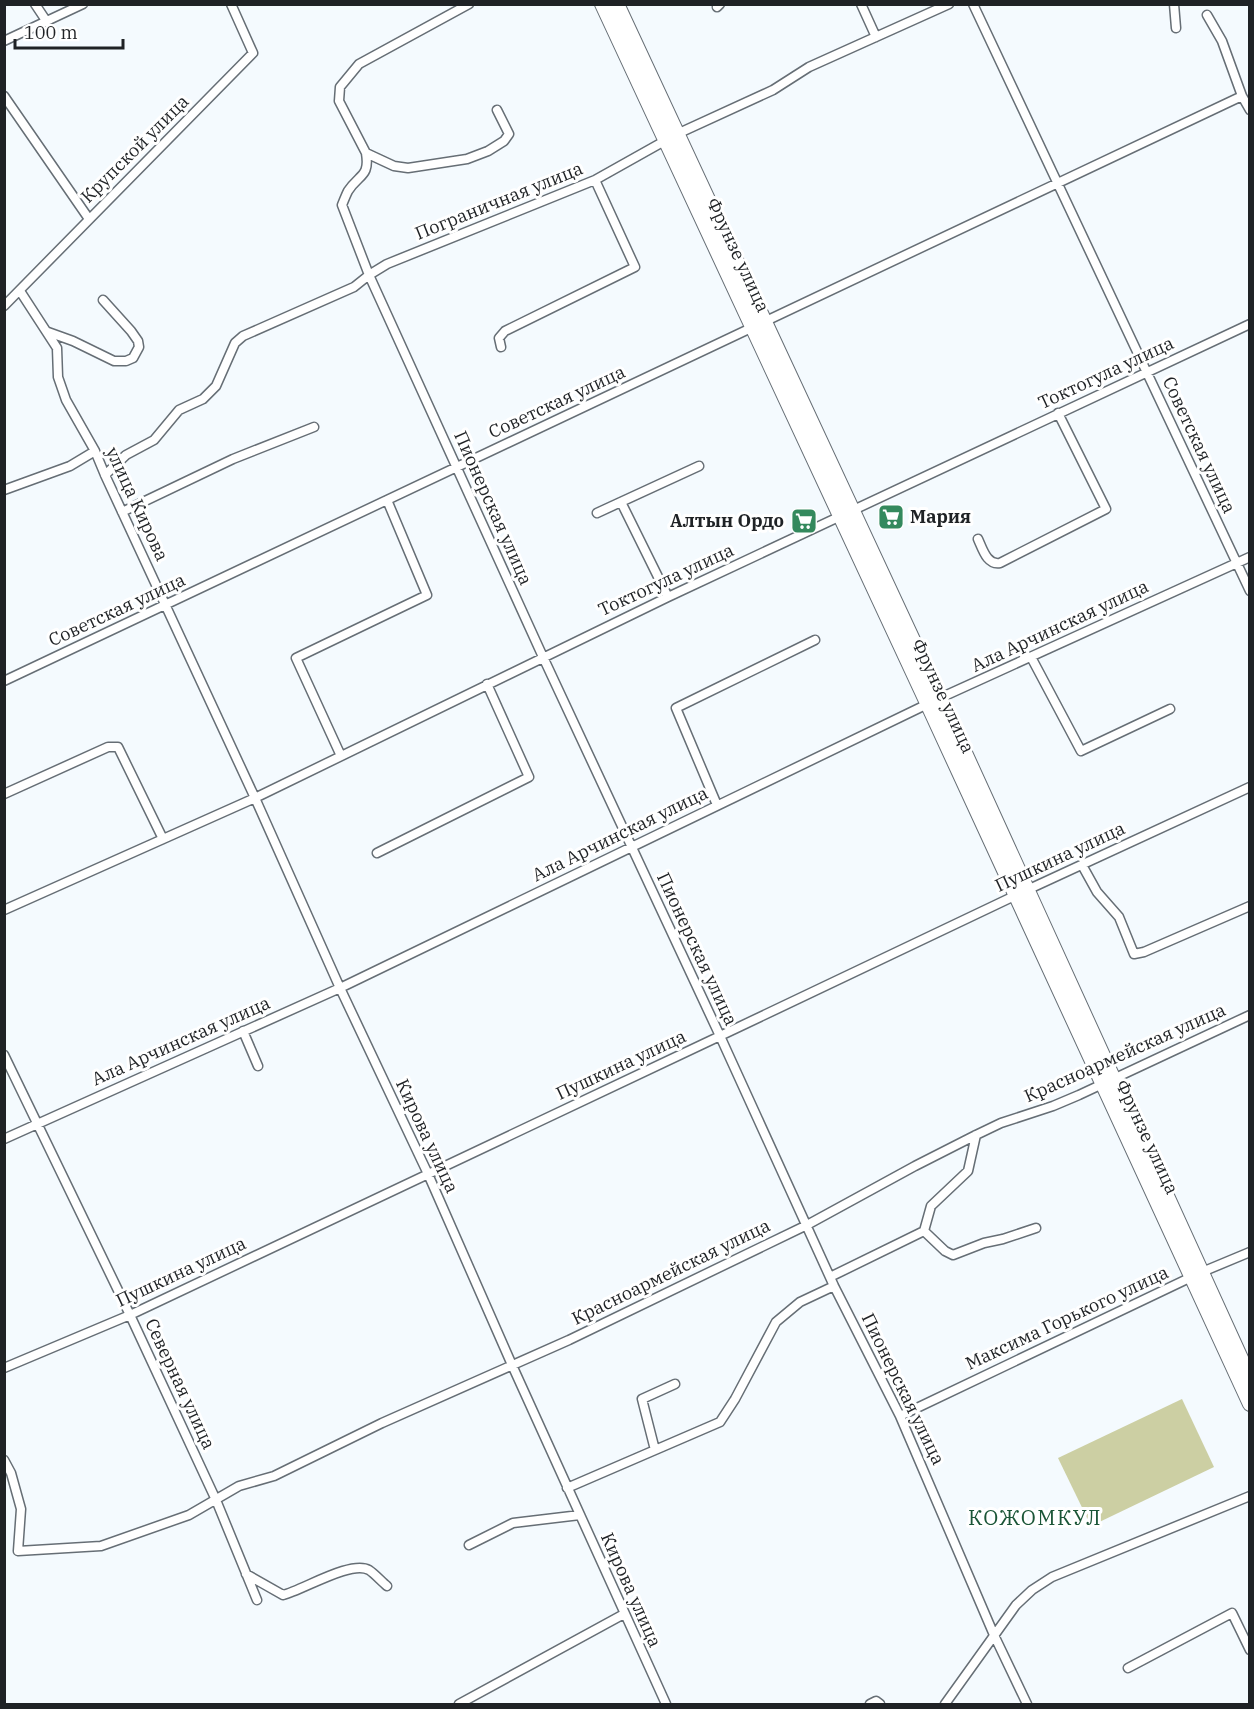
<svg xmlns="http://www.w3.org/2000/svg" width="1254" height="1709" viewBox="0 0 1254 1709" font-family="'IBM Plex Serif',serif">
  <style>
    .green { fill: #cccfa3 }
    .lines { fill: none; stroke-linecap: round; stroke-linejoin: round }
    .street-casing { stroke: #666e75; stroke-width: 11 }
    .primary-casing { stroke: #666e75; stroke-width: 16 }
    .street { stroke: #fff; stroke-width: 8 }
    .primary { stroke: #fff; stroke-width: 14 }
    .labels { text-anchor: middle; stroke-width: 6; stroke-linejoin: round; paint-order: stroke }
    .street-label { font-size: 18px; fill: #1f2225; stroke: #fff }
    .poi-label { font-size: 18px; font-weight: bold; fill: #1f2225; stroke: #fff; text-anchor: start }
    .quarter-label { font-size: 21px; letter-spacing: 1.5px; fill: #1a5537; stroke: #fff }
  </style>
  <rect width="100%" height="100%" fill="#f4fafe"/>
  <path class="green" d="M 1182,1399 L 1214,1467 L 1091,1526 L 1058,1458 Z"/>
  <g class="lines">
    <defs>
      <path id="street" d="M 35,4 L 47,22
        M 469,4 L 359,64 L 340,87 L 339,101 L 366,153 L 394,166 L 408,168 L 467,159 L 488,151 L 504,141 L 509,134 L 497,110
        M 861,4 L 876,37
        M 973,4 L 1250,591
        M 1174,4 L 1176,28
        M 717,7 L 720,4
        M 1207,15 L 1222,41 L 1242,96 L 1250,110
        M 4,41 L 83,4
        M 4,96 L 89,219
        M 366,153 C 370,177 359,174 348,191 C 346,195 344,200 342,205 L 369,275 L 543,657 L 720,1036 L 834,1286 L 900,1416 L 994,1635 L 1027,1704
        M 20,291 L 57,348 L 58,377 L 66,400 L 95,451 L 105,475 L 255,798 L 340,988 L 428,1174 L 512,1365 L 666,1704
        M 4,306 L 253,53 L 231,4
        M 48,332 L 73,341 L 114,361 L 126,361 L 133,358 L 139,347 L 138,341 L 131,331 L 103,300
        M 501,347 L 499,338 L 505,331 L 635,267 L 595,180
        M 105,475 L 126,455 L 154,440 L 179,410 L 203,399 L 216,386 L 235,343 L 243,336 L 354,287 L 369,275 L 387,264 L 595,180 L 677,134 L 773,90 L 809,67 L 949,4
        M 4,490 L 70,466 L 95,451
        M 621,502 L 668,597
        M 122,512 L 233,459 L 314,427
        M 597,513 L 699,466
        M 978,539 C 983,550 987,565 1000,563 L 1106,509 L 1058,413
        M 1031,657 L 1081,751 L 1170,709
        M 4,681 L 1242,96
        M 341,756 L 296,658 L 427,595 L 387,500
        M 4,794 L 108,747 L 118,747 L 163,839
        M 717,805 L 676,708 L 815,640
        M 377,853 L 529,777 L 487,684
        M 1082,865 L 1097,892 L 1119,917 L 1134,954 L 1144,952 L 1250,906
        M 4,910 L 255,798 L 668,597 L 1250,324
        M 243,1031 L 258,1066
        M 4,1055 L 130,1315 L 216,1500 L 257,1600
        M 4,1139 L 340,988 L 940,698 L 1250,557
        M 924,1231 L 945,1251 L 953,1255 L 984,1243 L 1003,1239 L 1036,1228
        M 830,1277 L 924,1231 L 931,1206 L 968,1171 L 976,1135
        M 4,1368 L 130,1315 L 720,1036 L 1027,890 L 1250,787
        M 900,1416 L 1202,1272 L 1250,1252
        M 655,1450 L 642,1399 L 675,1384
        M 4,1460 L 11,1473 L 21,1509 L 18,1551 L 101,1546 L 189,1515 L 239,1486 L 274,1476 L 382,1423 L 569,1340 L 807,1225 L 915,1166 L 976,1135 L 1001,1123 L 1053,1106 L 1079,1095 L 1250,1015
        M 567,1488 L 720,1422 L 735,1399 L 776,1322 L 800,1302 L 834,1286
        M 469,1545 L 513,1523 L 580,1515
        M 246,1574 L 283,1595 C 303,1590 351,1560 369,1570 C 375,1574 381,1581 387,1586
        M 1128,1668 L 1232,1613 L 1250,1650
        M 459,1704 L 624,1614
        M 870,1704 L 876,1701 L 880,1704
        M 945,1704 L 1016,1605 L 1032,1590 L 1052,1577 L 1250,1496"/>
      <path id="primary" d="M 602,4 L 928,705 L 1250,1404
        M 617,4 L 940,698 L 1250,1378"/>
    </defs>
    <use href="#street" class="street-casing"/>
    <use href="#primary" class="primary-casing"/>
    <use href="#street" class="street"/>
    <use href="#primary" class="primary"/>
  </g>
  <defs>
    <symbol id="supermarket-square" viewBox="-11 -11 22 22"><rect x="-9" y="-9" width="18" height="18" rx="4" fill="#34895d" stroke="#fff"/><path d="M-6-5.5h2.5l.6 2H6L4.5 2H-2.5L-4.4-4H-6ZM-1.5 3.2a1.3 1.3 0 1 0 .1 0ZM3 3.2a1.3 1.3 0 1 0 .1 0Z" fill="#fff"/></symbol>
  </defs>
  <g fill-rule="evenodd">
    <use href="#supermarket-square" x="876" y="502" width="30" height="30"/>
    <use href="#supermarket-square" x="789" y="506" width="30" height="30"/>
  </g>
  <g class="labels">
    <g class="street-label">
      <text transform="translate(135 149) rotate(-45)" y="6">Крупской улица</text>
      <text transform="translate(499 201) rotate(-22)" y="6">Пограничная улица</text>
      <text transform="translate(738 255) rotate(65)" y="6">Фрунзе улица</text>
      <text transform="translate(1106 373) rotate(-25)" y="6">Токтогула улица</text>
      <text transform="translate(557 402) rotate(-25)" y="6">Советская улица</text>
      <text transform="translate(1199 445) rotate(65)" y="6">Советская улица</text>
      <text transform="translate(137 504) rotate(65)" y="6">улица Кирова</text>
      <text transform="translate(493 508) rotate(66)" y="6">Пионерская улица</text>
      <text transform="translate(666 580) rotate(-25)" y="6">Токтогула улица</text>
      <text transform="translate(117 610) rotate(-25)" y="6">Советская улица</text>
      <text transform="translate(1060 626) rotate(-25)" y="6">Ала Арчинская улица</text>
      <text transform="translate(943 696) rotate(65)" y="6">Фрунзе улица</text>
      <text transform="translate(620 834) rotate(-26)" y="6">Ала Арчинская улица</text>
      <text transform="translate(1060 857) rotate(-25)" y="6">Пушкина улица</text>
      <text transform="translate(697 949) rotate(65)" y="6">Пионерская улица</text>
      <text transform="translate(181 1041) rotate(-24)" y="6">Ала Арчинская улица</text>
      <text transform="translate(1125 1053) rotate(-24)" y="6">Красноармейская улица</text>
      <text transform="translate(621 1065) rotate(-25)" y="6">Пушкина улица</text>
      <text transform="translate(427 1136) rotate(65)" y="6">Кирова улица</text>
      <text transform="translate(1147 1137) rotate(65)" y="6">Фрунзе улица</text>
      <text transform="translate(181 1272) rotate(-25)" y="6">Пушкина улица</text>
      <text transform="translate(671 1272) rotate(-26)" y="6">Красноармейская улица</text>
      <text transform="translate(1067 1318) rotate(-25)" y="6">Максима Горького улица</text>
      <text transform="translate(180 1384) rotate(65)" y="6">Северная улица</text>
      <text transform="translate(903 1389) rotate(64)" y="6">Пионерская улица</text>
      <text transform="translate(631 1590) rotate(66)" y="6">Кирова улица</text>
    </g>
    <g class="poi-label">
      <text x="910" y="523">Мария</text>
      <text x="784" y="527" text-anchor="end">Алтын Ордо</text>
    </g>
    <g class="quarter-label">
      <text x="1035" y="1525">КОЖОМКУЛ</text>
    </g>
  </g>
  <rect width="1254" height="1709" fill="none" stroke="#1f2225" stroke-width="12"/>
  <path d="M15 39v9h108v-9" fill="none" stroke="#1f2225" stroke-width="3"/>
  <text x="24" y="39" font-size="18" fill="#1f2225" stroke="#ffffff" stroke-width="4.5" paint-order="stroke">100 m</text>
</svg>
